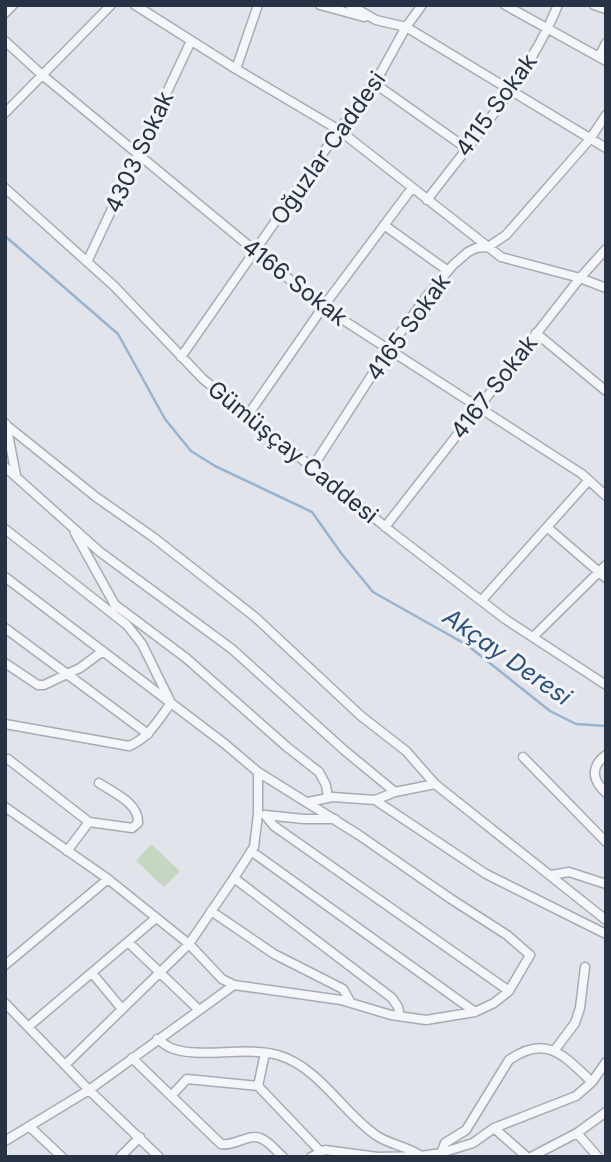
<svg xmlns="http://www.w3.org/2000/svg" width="611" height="1162" viewBox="0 0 611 1162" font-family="Inter,sans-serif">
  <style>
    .garden { fill: #c6d6c1 }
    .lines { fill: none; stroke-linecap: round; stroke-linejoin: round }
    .stream { stroke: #99b3cf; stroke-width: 2.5 }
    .minor-casing { stroke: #a5acb6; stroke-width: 11 }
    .minor { stroke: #f4f6f9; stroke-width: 8 }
    .labels { text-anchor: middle; stroke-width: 6; stroke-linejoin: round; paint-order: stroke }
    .street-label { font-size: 23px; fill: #273245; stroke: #f1f4f8 }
    .water-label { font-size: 24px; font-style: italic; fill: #2d507d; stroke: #f1f4f8 }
  </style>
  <rect width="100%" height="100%" fill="#e1e5eb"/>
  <path class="garden" d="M 151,844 L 180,871 L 164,887 L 136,861 Z"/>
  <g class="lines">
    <path class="stream" d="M 5,236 L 118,334 L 165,419 L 191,451 L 215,466 L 312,512 L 341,553 L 373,592 L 467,645 L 550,711 L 576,724 L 606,726"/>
    <defs>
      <path id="minor" d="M 135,5 L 236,69 L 339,130 L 501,257 L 580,278 L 606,288
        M 320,5 L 364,17
        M 350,5 L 376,20 L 406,27 L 606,148
        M 505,5 L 606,61
        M 594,5 L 606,9
        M 5,13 L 13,5
        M 5,41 L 41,74 L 323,307 L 582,474 L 606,496
        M 599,57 L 606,43
        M 236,69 L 258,5
        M 374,83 L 466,148
        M 5,113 L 111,5
        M 5,188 L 114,286 L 203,379 L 393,533 L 505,619 L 606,685
        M 427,200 C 474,138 528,78 558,5
        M 384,225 L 448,271
        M 87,262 L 191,41
        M 536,333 L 606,391
        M 181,357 L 339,130 L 380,74 L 406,27 L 422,5
        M 248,415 L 323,307 L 412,188
        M 5,424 L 96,497 L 153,537 L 255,617 L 361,716 L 406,751 L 435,784 L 606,920
        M 6,424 L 16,475
        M 5,467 L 100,552 L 232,649 L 344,750 L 395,792
        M 312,468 L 388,350 L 426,297 L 453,265 L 468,252 L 476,248 L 488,247 L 506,235 L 590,139 L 606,115
        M 385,527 L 580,278 L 606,249
        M 548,528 L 606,578
        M 5,529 L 127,625 L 142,644 L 171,703 C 159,719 148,739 129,746 L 5,724
        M 75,533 L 116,607
        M 5,577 L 225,744 L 258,772 L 359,835 L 451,899 L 507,935 L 530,955 L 509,991 L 494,1003 L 475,1012 L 426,1020 L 391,1015 L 341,1000 L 234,985 L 222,979 L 189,944 L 108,879 L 5,807
        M 482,600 L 589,480
        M 114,604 L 186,658 L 287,747 L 319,772 L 326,785 L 328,798
        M 5,628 L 148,734
        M 533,637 L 606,565
        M 5,663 L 38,685 L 44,685 L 80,668 L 103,651
        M 606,755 C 590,767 592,780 606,793
        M 523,757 L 606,842
        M 8,759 L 89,822
        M 375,800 L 486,874 L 606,934
        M 308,802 L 333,797 L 375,800 L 395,792 L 435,784
        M 265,815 L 274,826 L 509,991
        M 265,815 L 304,819 L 335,819
        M 67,851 L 89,822 L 132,828 L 138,823 C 139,803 114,793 99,783
        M 251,851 L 475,1012
        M 551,875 L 569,872 L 606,884
        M 234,878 L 392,998 L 398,1007 L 400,1016
        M 211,911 L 274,954 L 343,989 L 351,1003
        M 128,942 L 199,1010
        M 5,965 L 108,879
        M 92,973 L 122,1009
        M 5,1003 L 89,1090 L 159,1157
        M 28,1027 L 156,918
        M 157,1039 C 162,1042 166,1046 171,1048 C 197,1059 246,1046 278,1055 C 319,1067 343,1113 377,1136 C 391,1145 407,1146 421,1156
        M 554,1051 L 575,1023 L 580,1008 L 585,967
        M 132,1058 L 221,1144 C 234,1147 249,1133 260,1138 C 269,1141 276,1151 283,1157
        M 66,1064 L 189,944 L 234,878 L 254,847 L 258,814 L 258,772
        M 258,1086 L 265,1053
        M 171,1096 L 187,1079 L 258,1086 L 320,1151
        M 30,1127 L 62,1157
        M 494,1128 L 527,1157
        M 577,1133 L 598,1157
        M 5,1141 L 89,1090 L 234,985
        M 441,1153 L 445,1143 L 466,1130 L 509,1060 C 547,1033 565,1057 592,1082
        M 120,1157 L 140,1137
        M 311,1157 L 325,1150 L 378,1157 L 421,1156 L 441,1153 L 473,1143 L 494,1128 L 576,1096 L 592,1082 L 606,1062
        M 531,1157 L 577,1133 L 606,1112"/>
    </defs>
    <use href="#minor" class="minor-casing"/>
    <use href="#minor" class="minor"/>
  </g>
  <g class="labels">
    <g class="street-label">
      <text transform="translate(496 105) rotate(-54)" y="8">4115 Sokak</text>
      <text transform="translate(328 148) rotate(-55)" y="8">Oğuzlar Caddesi</text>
      <text transform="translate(139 152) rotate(-65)" y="8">4303 Sokak</text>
      <text transform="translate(295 282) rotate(38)" y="8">4166 Sokak</text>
      <text transform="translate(408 327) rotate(-54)" y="8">4165 Sokak</text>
      <text transform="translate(494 387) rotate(-52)" y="8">4167 Sokak</text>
      <text transform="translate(293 452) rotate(39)" y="8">Gümüşçay Caddesi</text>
    </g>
    <g class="water-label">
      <text transform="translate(507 657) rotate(35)" y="8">Akçay Deresi</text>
    </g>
  </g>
  <rect width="611" height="1162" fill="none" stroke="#273245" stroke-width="14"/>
</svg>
